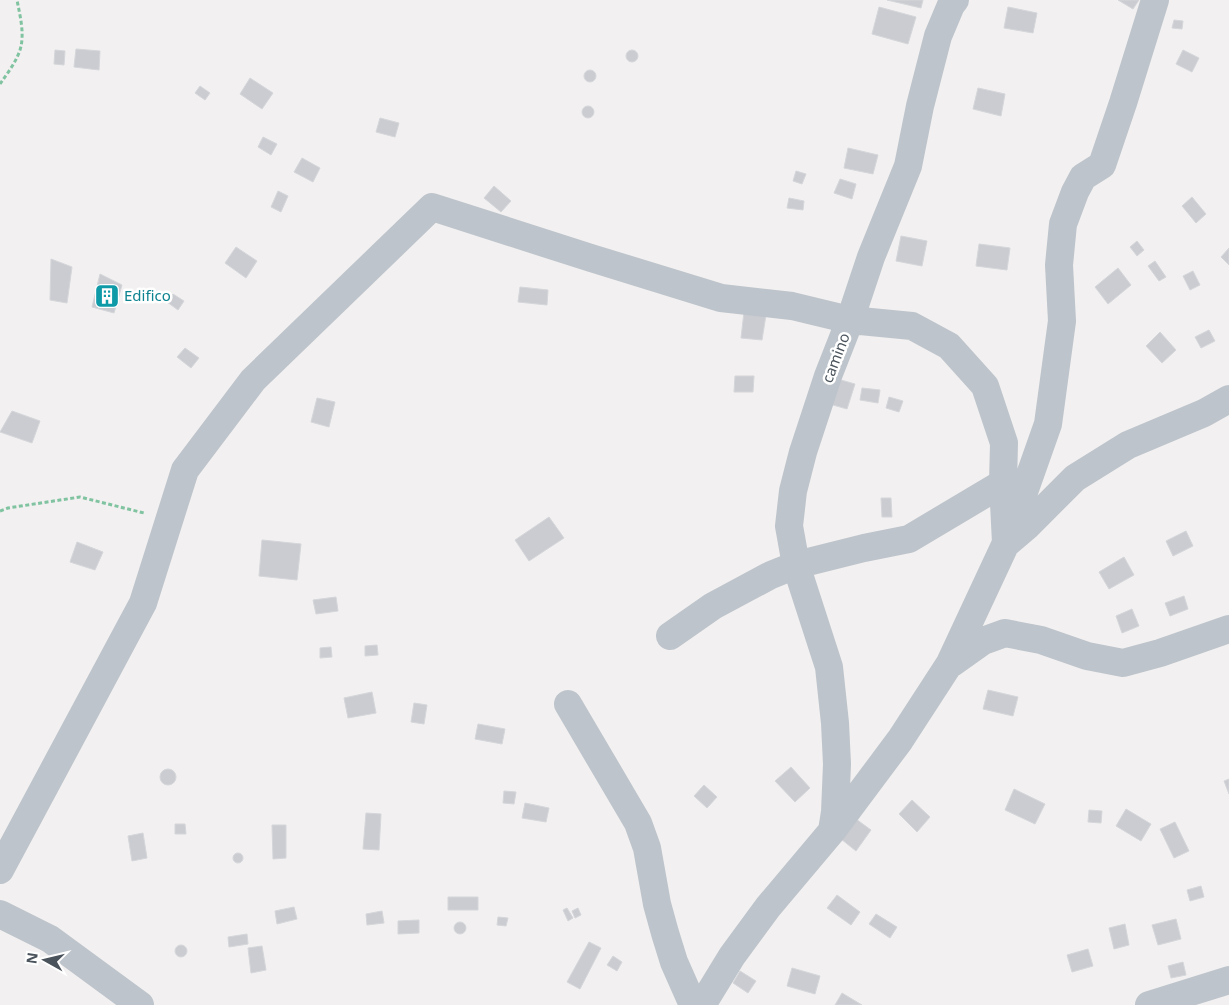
<svg xmlns="http://www.w3.org/2000/svg" width="1229" height="1005" viewBox="0 0 1229 1005" font-family="'Noto Sans',sans-serif">
  <style>
    .building { fill: #cbccd1; stroke: #d4d6da }
    .lines { fill: none; stroke-linecap: round; stroke-linejoin: round }
    .path { stroke: #80c3a1; stroke-width: 3; stroke-dasharray: 4 2.5; stroke-linecap: butt }
    .minor { stroke: #bdc4cb; stroke-width: 28 }
    .labels { text-anchor: middle; stroke-width: 5; stroke-linejoin: round; paint-order: stroke }
    .culture-label { font-size: 15px; fill: #0d838f; stroke: #fff; text-anchor: start }
    .street-label { font-size: 15px; fill: #4a535b; stroke: #fff }
  </style>
  <rect width="100%" height="100%" fill="#f2f0f0"/>
  <path class="building" d="M 887,0 L 923,0 L 921,8 Z
    M 1118,0 L 1139,0 L 1133,9 Z
    M 879,7 L 916,17 L 908,44 L 872,34 Z
    M 1008,7 L 1037,13 L 1033,33 L 1004,28 Z
    M 1174,20 L 1183,21 L 1182,29 L 1172,28 Z
    M 76,49 L 100,51 L 99,70 L 74,67 Z
    M626 56a6 6 0 1 1 12 0a6 6 0 1 1-12 0Z
    M 55,50 L 65,51 L 64,65 L 54,64 Z
    M 1183,50 L 1199,58 L 1192,72 L 1176,64 Z
    M584 76a6 6 0 1 1 12 0a6 6 0 1 1-12 0Z
    M 250,78 L 273,93 L 262,109 L 240,94 Z
    M 200,86 L 210,93 L 205,100 L 195,93 Z
    M 978,88 L 1005,94 L 1001,116 L 973,109 Z
    M582 112a6 6 0 1 1 12 0a6 6 0 1 1-12 0Z
    M 380,118 L 399,123 L 395,137 L 376,132 Z
    M 263,137 L 277,144 L 271,155 L 258,147 Z
    M 848,148 L 878,155 L 873,174 L 844,168 Z
    M 302,158 L 320,168 L 313,182 L 294,172 Z
    M 796,171 L 806,174 L 802,184 L 793,181 Z
    M 840,179 L 856,184 L 852,199 L 834,193 Z
    M 494,186 L 511,201 L 501,212 L 484,198 Z
    M 278,191 L 288,196 L 281,212 L 271,207 Z
    M 1192,197 L 1206,214 L 1196,223 L 1182,206 Z
    M 789,198 L 804,201 L 803,210 L 787,208 Z
    M 901,236 L 927,241 L 922,266 L 896,261 Z
    M 1137,241 L 1144,250 L 1137,256 L 1130,247 Z
    M 979,244 L 1010,248 L 1007,270 L 976,266 Z
    M 236,247 L 257,261 L 246,278 L 225,263 Z
    M 1229,248 L 1229,265 L 1221,257 Z
    M 51,259 L 72,267 L 67,303 L 50,300 Z
    M 1155,261 L 1166,277 L 1159,281 L 1148,266 Z
    M 1118,268 L 1131,285 L 1108,304 L 1095,287 Z
    M 1193,271 L 1200,285 L 1190,290 L 1183,276 Z
    M 100,274 L 122,285 L 114,313 L 92,307 Z
    M 520,287 L 548,290 L 547,305 L 518,302 Z
    M 173,294 L 184,301 L 178,310 L 167,302 Z
    M 744,312 L 766,315 L 762,340 L 741,338 Z
    M 1209,330 L 1215,341 L 1201,348 L 1195,337 Z
    M 1160,332 L 1176,350 L 1162,363 L 1146,346 Z
    M 185,348 L 199,358 L 191,368 L 177,357 Z
    M 735,376 L 754,376 L 753,392 L 734,392 Z
    M 834,378 L 855,384 L 847,409 L 826,403 Z
    M 862,388 L 880,390 L 878,403 L 860,400 Z
    M 889,397 L 903,401 L 899,412 L 886,408 Z
    M 317,398 L 335,402 L 329,427 L 311,422 Z
    M 12,411 L 40,421 L 32,443 L 0,432 Z
    M 881,498 L 891,498 L 892,517 L 882,517 Z
    M 549,517 L 564,538 L 529,561 L 515,540 Z
    M 1186,531 L 1193,546 L 1173,556 L 1166,541 Z
    M 262,540 L 301,544 L 297,580 L 259,576 Z
    M 77,542 L 103,552 L 95,570 L 70,562 Z
    M 1124,557 L 1134,575 L 1109,589 L 1099,572 Z
    M 1184,596 L 1188,609 L 1170,616 L 1165,603 Z
    M 336,597 L 338,611 L 316,614 L 313,600 Z
    M 1132,609 L 1139,626 L 1122,633 L 1116,616 Z
    M 377,645 L 378,655 L 365,656 L 365,646 Z
    M 331,647 L 332,657 L 320,658 L 320,648 Z
    M 988,690 L 1018,697 L 1013,716 L 983,709 Z
    M 372,692 L 376,713 L 348,718 L 344,698 Z
    M 414,703 L 427,705 L 424,724 L 411,722 Z
    M 478,724 L 505,729 L 502,744 L 475,739 Z
    M 791,767 L 810,788 L 795,802 L 775,781 Z
    M160 777a8 8 0 1 1 16 0a8 8 0 1 1-16 0Z
    M 1229,779 L 1229,794 L 1224,781 Z
    M 704,785 L 717,797 L 707,808 L 694,796 Z
    M 1014,789 L 1045,804 L 1035,824 L 1005,810 Z
    M 504,791 L 516,792 L 514,804 L 503,803 Z
    M 912,800 L 930,817 L 917,832 L 899,814 Z
    M 525,803 L 549,808 L 546,822 L 522,818 Z
    M 1126,809 L 1151,824 L 1141,841 L 1116,826 Z
    M 1089,810 L 1102,811 L 1101,823 L 1088,822 Z
    M 366,813 L 381,814 L 379,850 L 363,849 Z
    M 856,819 L 871,830 L 856,851 L 841,839 Z
    M 1175,822 L 1189,851 L 1174,858 L 1160,829 Z
    M 175,824 L 185,824 L 186,834 L 175,834 Z
    M 272,825 L 286,825 L 286,858 L 273,859 Z
    M 143,833 L 147,858 L 132,861 L 128,836 Z
    M233 858a5 5 0 1 1 10 0a5 5 0 1 1-10 0Z
    M 1201,886 L 1204,897 L 1190,901 L 1187,890 Z
    M 837,895 L 860,912 L 851,925 L 827,908 Z
    M 448,897 L 478,897 L 478,910 L 448,910 Z
    M 294,907 L 297,919 L 277,924 L 275,911 Z
    M 567,908 L 573,918 L 568,921 L 563,910 Z
    M 578,908 L 581,915 L 575,918 L 572,911 Z
    M 382,911 L 384,923 L 367,925 L 366,914 Z
    M 876,914 L 897,927 L 890,938 L 869,924 Z
    M 498,917 L 508,918 L 506,926 L 497,925 Z
    M 1176,919 L 1181,939 L 1158,945 L 1152,925 Z
    M 419,920 L 419,933 L 398,934 L 398,921 Z
    M454 928a6 6 0 1 1 12 0a6 6 0 1 1-12 0Z
    M 1125,924 L 1129,945 L 1114,949 L 1109,928 Z
    M 247,934 L 248,944 L 229,947 L 228,937 Z
    M 589,942 L 601,948 L 580,989 L 567,982 Z
    M175 951a6 6 0 1 1 12 0a6 6 0 1 1-12 0Z
    M 262,946 L 266,970 L 251,973 L 248,948 Z
    M 1088,949 L 1093,966 L 1072,972 L 1067,955 Z
    M 613,956 L 622,962 L 617,971 L 607,965 Z
    M 1183,962 L 1186,975 L 1171,978 L 1168,966 Z
    M 792,968 L 820,976 L 815,994 L 787,986 Z
    M 740,971 L 756,981 L 748,993 L 733,983 Z
    M 842,993 L 862,1005 L 835,1005 Z"/>
  <g class="lines">
    <path class="path" d="M 0,84 C 7,74 16,62 20,50 C 25,34 20,16 17,0
      M 0,511 L 8,508 L 80,497 L 144,513"/>
    <path class="minor" d="M 1007,543 L 1027,526 L 1075,478 L 1128,445 L 1204,413 L 1229,399
      M 670,636 L 713,606 L 771,575 L 796,565 L 864,548 L 909,539 L 1003,483
      M 952,663 L 983,641 L 1005,633 L 1041,640 L 1087,656 L 1123,663 L 1160,653 L 1229,629
      M 568,704 L 638,823 L 647,848 L 657,904 L 665,933 L 674,962 L 693,1005
      M 832,831 L 835,812 L 837,764 L 835,723 L 829,667 L 796,565 L 789,526 L 793,491 L 803,452 L 828,376 L 850,320 L 871,257 L 908,166 L 920,106 L 938,36 L 951,5 L 955,0
      M 0,870 L 143,603 L 185,470 L 253,380 L 432,207 L 591,258 L 721,298 L 792,306 L 850,320 L 912,326 L 949,346 L 985,386 L 1004,443 L 1003,483 L 1006,543
      M 0,914 L 50,939 L 140,1005
      M 702,1005 L 732,956 L 768,907 L 832,831 L 900,740 L 950,663 L 1006,543 L 1048,424 L 1062,321 L 1059,265 L 1063,224 L 1075,192 L 1083,177 L 1102,165 L 1123,103 L 1155,0
      M 1149,1005 L 1229,980"/>
  </g>
  <defs>
    <symbol id="building-square" viewBox="-11 -11 22 22"><rect x="-9" y="-9" width="18" height="18" rx="4" fill="#0f9aa8" stroke="#fff"/><path d="M-4-6H4V6H1V3H-1V6H-4ZM-2.5-4.3h1.7v1.8h-1.7ZM.8-4.3h1.7v1.8H.8ZM-2.5-1h1.7V.8h-1.7ZM.8-1h1.7V.8H.8Z" fill="#fff"/></symbol>
  </defs>
  <g fill-rule="evenodd">
    <use href="#building-square" x="93" y="282" width="28" height="28"/>
  </g>
  <g class="labels">
    <g class="culture-label">
      <text x="124" y="301">Edifico</text>
    </g>
    <g class="street-label">
      <text transform="translate(836 358) rotate(-69)" y="5">camino</text>
    </g>
  </g>
  <g transform="translate(45 960) rotate(278)" stroke="#ffffff" stroke-width="4" paint-order="stroke">
  <path d="M0-4L9 19L0 12L-9 19Z" fill="#4a535b"/>
  <text y="-8" font-size="14" font-weight="bold" text-anchor="middle" fill="#4a535b">N</text>
  </g>
</svg>
